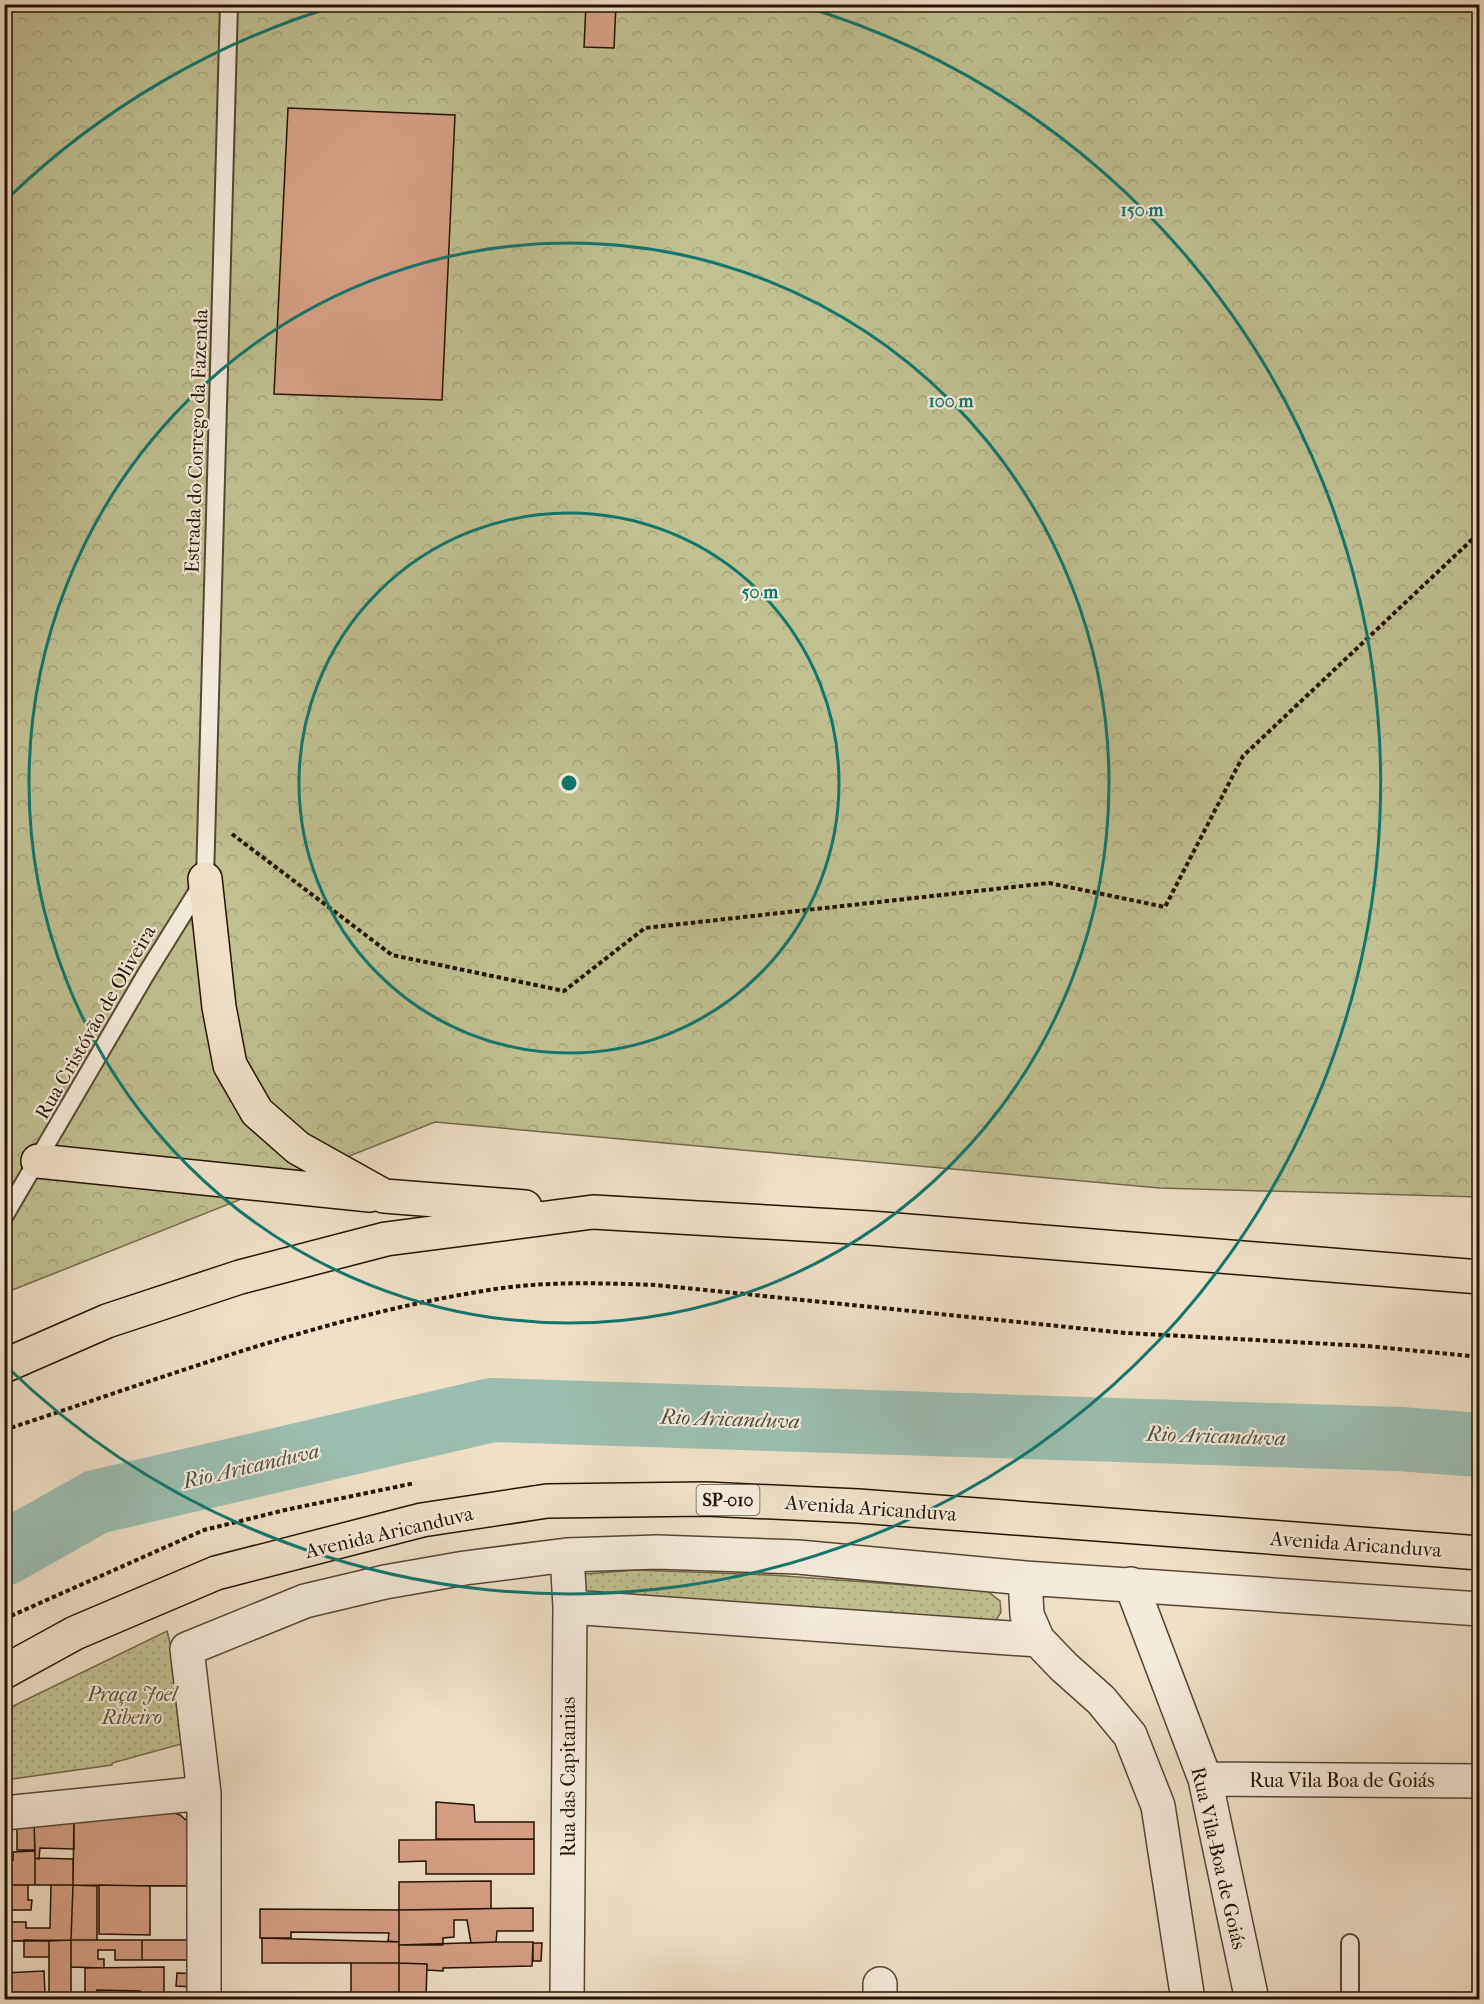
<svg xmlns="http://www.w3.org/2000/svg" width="1484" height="2004" viewBox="0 0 1484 2004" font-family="'IM FELL French Canon',serif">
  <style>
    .grass { fill: url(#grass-dots); stroke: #72694a; stroke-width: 1.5 }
    .forest { fill: url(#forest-crowns); stroke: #72694a; stroke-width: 1.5 }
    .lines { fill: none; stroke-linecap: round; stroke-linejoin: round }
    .river { stroke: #9bbeb0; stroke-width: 64 }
    .building { fill: #d7a086; stroke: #241202; stroke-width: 1.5 }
    .service-casing { stroke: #574633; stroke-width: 20 }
    .minor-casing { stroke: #574633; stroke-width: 36 }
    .trunk-casing { stroke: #241202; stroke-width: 36 }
    .path { stroke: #241202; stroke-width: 4; stroke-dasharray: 4.5 3; stroke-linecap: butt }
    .service { stroke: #f5ebdb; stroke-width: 16 }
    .minor { stroke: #f5ebdb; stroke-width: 33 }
    .trunk { stroke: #efe0c7; stroke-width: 33 }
    .ring { fill: none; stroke: #0f766e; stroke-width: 3 }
    .labels { text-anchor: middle; stroke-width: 4.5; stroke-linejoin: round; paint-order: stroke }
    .shield { fill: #f5ebdb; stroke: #635343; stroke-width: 1.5 }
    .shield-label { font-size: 18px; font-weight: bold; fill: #241202 }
    .street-label { font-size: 20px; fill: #241202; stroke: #f5ebdb }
    .park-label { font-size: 20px; font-style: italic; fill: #5b4f34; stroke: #f5ebdb }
    .water-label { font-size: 21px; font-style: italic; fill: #4e4e3f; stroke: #f5ebdb }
    .centre { fill: #0f766e; stroke: #f5ebdb; stroke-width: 3 }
    .ring-label { font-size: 18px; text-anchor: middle; font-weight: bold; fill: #0f766e; stroke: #f5ebdb; stroke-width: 4.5; stroke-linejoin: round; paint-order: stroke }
  </style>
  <defs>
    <pattern id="grass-dots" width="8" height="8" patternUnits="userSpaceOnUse" patternTransform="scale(1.5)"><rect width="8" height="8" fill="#c0c091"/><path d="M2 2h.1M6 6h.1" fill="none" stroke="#a5a47b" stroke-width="1.8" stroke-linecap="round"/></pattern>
    <pattern id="forest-crowns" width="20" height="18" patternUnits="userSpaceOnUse" patternTransform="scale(1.5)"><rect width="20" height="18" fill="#c0c091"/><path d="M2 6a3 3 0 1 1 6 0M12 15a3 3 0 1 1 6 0" fill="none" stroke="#a5a47b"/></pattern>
  </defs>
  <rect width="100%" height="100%" fill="#efe0c7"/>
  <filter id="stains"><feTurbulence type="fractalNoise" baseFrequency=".00333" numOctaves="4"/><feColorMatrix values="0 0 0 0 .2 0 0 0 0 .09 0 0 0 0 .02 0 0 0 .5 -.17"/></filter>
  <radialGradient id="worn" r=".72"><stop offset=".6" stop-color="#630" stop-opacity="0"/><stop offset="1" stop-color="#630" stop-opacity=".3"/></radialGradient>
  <path class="grass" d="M 636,1570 L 771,1575 L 987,1591 L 1000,1601 L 1001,1612 L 995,1622 L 588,1600 L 581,1583 L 586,1574 Z
    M 167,1631 L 181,1687 L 185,1743 L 112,1763 L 112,1765 L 5,1780 L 5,1710 Z"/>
  <path class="forest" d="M 5,5 L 1479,5 L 1479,1197 L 1160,1188 L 435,1122 L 5,1293 Z"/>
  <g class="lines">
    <path class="river" d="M 4,1554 L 96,1502 L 492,1410 L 1399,1439 L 1480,1445"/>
  </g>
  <path class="building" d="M 586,4 L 616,4 L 614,48 L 584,47 Z
    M 288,108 L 455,115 L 442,400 L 274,394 Z
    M 436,1802 L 474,1805 L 475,1822 L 534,1822 L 534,1839 L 436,1839 Z
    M 153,1806 L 180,1815 L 200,1832 L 202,1886 L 73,1885 L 74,1817 Z
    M 74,1817 L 74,1849 L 40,1848 L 39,1859 L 35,1858 L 34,1822 Z
    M 34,1822 L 35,1850 L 17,1850 L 17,1824 Z
    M 534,1839 L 534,1874 L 426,1874 L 426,1861 L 399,1862 L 399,1840 Z
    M 35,1851 L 35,1885 L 4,1885 L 4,1861 L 13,1860 L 13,1852 Z
    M 35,1858 L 73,1859 L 73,1885 L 35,1885 Z
    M 491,1881 L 491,1909 L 399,1910 L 399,1882 Z
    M 4,1885 L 28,1885 L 28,1900 L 32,1900 L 31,1910 L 4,1910 Z
    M 51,1885 L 73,1885 L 71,1940 L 4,1941 L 4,1922 L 26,1922 L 26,1928 L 50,1928 Z
    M 73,1885 L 97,1886 L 97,1940 L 71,1940 Z
    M 99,1885 L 150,1886 L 150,1935 L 99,1934 Z
    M 533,1908 L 533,1931 L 497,1931 L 496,1942 L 471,1943 L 467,1920 L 454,1920 L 454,1937 L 443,1938 L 443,1945 L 399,1945 L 399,1910 Z
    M 260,1909 L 399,1910 L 399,1942 L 388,1941 L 389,1933 L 291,1932 L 291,1938 L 260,1938 Z
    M 262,1938 L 399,1942 L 399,1963 L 262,1963 Z
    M 24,1940 L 49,1941 L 49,1957 L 24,1957 Z
    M 71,1940 L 142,1940 L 142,1960 L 115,1960 L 115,1950 L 98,1950 L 98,1959 L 104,1959 L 104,1968 L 71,1967 Z
    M 71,1940 L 71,1994 L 49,1995 L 49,1941 Z
    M 142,1940 L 189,1940 L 189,1960 L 142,1960 Z
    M 4,1941 L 9,1941 L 9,1972 L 4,1973 Z
    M 497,1942 L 533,1942 L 532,1966 L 443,1968 L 443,1971 L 427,1970 L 427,1964 L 399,1963 L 399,1945 Z
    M 533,1943 L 542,1943 L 541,1961 L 533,1961 Z
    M 351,1963 L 399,1963 L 399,2000 L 351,2000 Z
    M 399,1963 L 427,1964 L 426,2000 L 399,2000 Z
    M 164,1967 L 164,1996 L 140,1995 L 140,1991 L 97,1990 L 97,1994 L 85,1994 L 85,1968 Z
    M 44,1971 L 45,1995 L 4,1996 L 4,1973 Z
    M 177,1973 L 201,1974 L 194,1987 L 176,1986 Z
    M 71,1994 L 158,1996 L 158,2000 L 71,2000 Z
    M 71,1994 L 71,2000 L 47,2000 L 46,1995 Z
    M 450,1997 L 504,1998 L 504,2000 L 450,2000 Z"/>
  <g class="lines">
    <defs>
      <path id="service" d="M 4,1217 L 146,974 L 205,879 L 229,4
        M 1350,1943 L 1350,2000"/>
      <path id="minor" d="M 1025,1578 L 1027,1615 L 1038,1640 L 1064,1667 L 1101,1700 L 1130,1735 L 1158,1806 L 1188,2000
        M 1131,1584 L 1205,1779 L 1252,2000
        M 570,1607 L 1038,1640
        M 1205,1779 L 1480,1781
        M 4,1813 L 204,1793
        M 880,1984 L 880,2000
        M 204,2000 L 204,1793 L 187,1649 L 305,1601 L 385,1582 L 465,1568 L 567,1555 L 657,1552 L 798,1557 L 1025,1578 L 1480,1609
        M 567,2000 L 570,1607 L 567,1555"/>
      <path id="trunk" d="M 205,879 L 219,1007 L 230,1065 L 257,1112 L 298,1148 L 384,1196 L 525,1207
        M 38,1161 L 370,1195
        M 4,1366 L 107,1321 L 240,1277 L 386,1239 L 593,1212 L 870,1228 L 1480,1277
        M 4,1672 L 75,1633 L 216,1573 L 422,1520 L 547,1501 L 706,1499 L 858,1506 L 1480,1553"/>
    </defs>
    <use href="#service" class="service-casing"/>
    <use href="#minor" class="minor-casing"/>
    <use href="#trunk" class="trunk-casing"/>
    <path class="path" d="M 232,834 L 392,955 L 564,991 L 645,928 L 1049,883 L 1165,907 L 1243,756 L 1480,532
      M 4,1430 C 164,1378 323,1316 489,1290 C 544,1281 601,1283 656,1285 L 1126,1333 L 1367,1346 L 1480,1357
      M 4,1619 L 204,1530 L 285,1510 L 415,1483"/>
    <use href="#service" class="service"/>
    <use href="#minor" class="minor"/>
    <use href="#trunk" class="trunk"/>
  </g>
  <g class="ring">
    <circle cx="569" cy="783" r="270"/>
    <circle cx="569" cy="783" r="540"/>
    <path d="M6 200A811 811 0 0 1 339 5M799 5A811 811 0 1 1 6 1366"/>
  </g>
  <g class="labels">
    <rect class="shield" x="696.5" y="1485" width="63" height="30" rx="4.5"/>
    <g class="shield-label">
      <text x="728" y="1506">SP-010</text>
    </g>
    <g class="street-label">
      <text transform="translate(196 441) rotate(-88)" y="7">Estrada do Corrego da Fazenda</text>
      <text transform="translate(95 1022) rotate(-60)" y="7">Rua Cristóvão de Oliveira</text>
      <text transform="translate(871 1508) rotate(4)" y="7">Avenida Aricanduva</text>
      <text transform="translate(389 1532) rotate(-13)" y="7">Avenida Aricanduva</text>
      <text transform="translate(1356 1544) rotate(4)" y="7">Avenida Aricanduva</text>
      <text transform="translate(568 1777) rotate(-90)" y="7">Rua das Capitanias</text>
      <text x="1342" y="1787">Rua Vila Boa de Goiás</text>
      <text transform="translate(1219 1858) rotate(77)" y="7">Rua Vila-Boa de Goiás</text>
    </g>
    <g class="park-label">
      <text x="132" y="1701">Praça Joel<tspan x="132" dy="23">Ribeiro</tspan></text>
    </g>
    <g class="water-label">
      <text transform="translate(730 1419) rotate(2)" y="7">Rio Aricanduva</text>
      <text transform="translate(1216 1436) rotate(2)" y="7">Rio Aricanduva</text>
      <text transform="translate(251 1466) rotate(-13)" y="7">Rio Aricanduva</text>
    </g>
  </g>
  <circle cx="569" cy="783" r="9" class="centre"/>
  <g class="ring-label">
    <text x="1142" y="216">150 m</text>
    <text x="951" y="407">100 m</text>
    <text x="760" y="598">50 m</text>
  </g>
  <rect width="1484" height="2004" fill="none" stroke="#efe0c7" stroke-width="24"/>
  <rect x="6" y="6" width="1472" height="1992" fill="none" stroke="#241202" stroke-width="3"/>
  <rect x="12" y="12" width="1460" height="1980" fill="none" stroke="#241202" stroke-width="1.5"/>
  <rect width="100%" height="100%" filter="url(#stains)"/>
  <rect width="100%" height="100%" fill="url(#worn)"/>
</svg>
